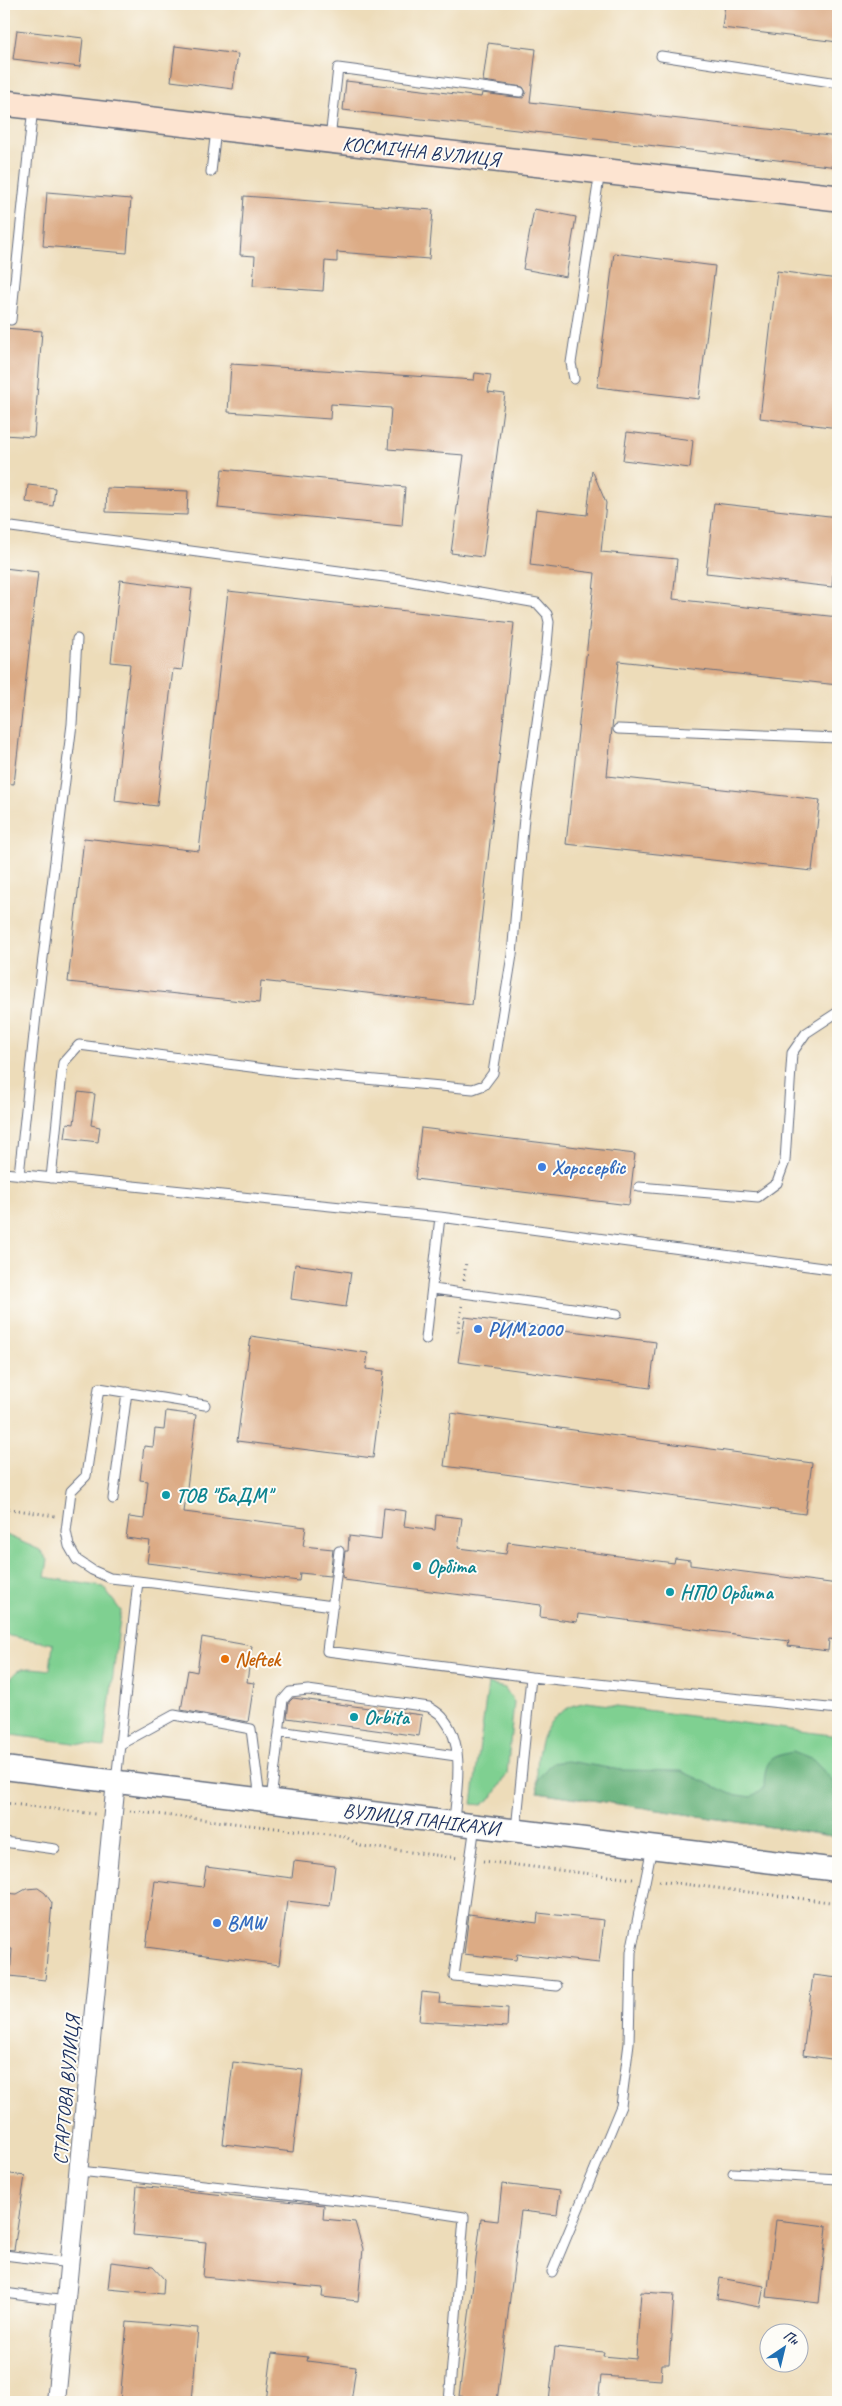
<svg xmlns="http://www.w3.org/2000/svg" width="842" height="2406" viewBox="0 0 842 2406" font-family="Caveat,sans-serif">
  <style>
    .green { fill: #7fd091; stroke: #4d8078 }
    .forest { fill: #67b27b; stroke: #41706c }
    .building { fill: #dcab85 }
    .lines { fill: none; stroke-linecap: round; stroke-linejoin: round }
    .service-casing { stroke: #646c7e; stroke-width: 11 }
    .minor-casing { stroke: #646c7e; stroke-width: 20 }
    .tertiary-casing { stroke: #646c7e; stroke-width: 25 }
    .secondary-casing { stroke: #646c7e; stroke-width: 28 }
    .path { stroke: #646c7e; stroke-width: 3; stroke-dasharray: 1 4; stroke-linecap: butt }
    .service { stroke: #fff; stroke-width: 9 }
    .minor { stroke: #fff; stroke-width: 18 }
    .tertiary { stroke: #fff; stroke-width: 22 }
    .secondary { stroke: #fde4d1; stroke-width: 25 }
    .shop-dot { fill: #3f7fe0; stroke: #fdfcf7; stroke-width: 2 }
    .culture-dot { fill: #0f9aa8; stroke: #fdfcf7; stroke-width: 2 }
    .food-dot { fill: #e8710a; stroke: #fdfcf7; stroke-width: 2 }
    .labels { text-anchor: middle; stroke-width: 4; stroke-linejoin: round; paint-order: stroke }
    .street-label { font-size: 20px; fill: #1b2f5e; stroke: #fdfcf7 }
    .shop-label { font-size: 20px; font-weight: bold; fill: #366cbe; stroke: #fdfcf7; text-anchor: start }
    .culture-label { font-size: 20px; font-weight: bold; fill: #0d838f; stroke: #fdfcf7; text-anchor: start }
    .food-label { font-size: 20px; font-weight: bold; fill: #c56008; stroke: #fdfcf7; text-anchor: start }
  </style>
  <rect width="100%" height="100%" fill="#fdfcf7"/>
  <filter id="ink" filterUnits="userSpaceOnUse"><feTurbulence type="fractalNoise" baseFrequency=".02" numOctaves="2"/><feDisplacementMap in="SourceGraphic" scale="10" xChannelSelector="R" yChannelSelector="G"/><feConvolveMatrix kernelMatrix="1 2 1 2 8 2 1 2 1" color-interpolation-filters="sRGB"/></filter>
  <filter id="wash" filterUnits="userSpaceOnUse"><feTurbulence type="fractalNoise" baseFrequency=".0096" numOctaves="4" result="noise"/><feDisplacementMap in="SourceGraphic" scale="20" xChannelSelector="R" yChannelSelector="G"/><feGaussianBlur stdDeviation="1.12" result="paint"/><feColorMatrix in="noise" values="0 0 0 0 0 0 0 0 0 0 0 0 0 0 0 0 0 1.4 0 .05"/><feComposite in="paint" operator="in"/></filter>
  <g filter="url(#wash)">
    <rect width="100%" height="100%" fill="#eddcb9"/>
    <path class="green" d="M 4,1534 L 40,1550 L 48,1560 L 45,1577 L 103,1587 L 121,1611 L 104,1747 L 4,1734 C 4,1712 0,1679 22,1669 C 29,1667 42,1669 50,1670 L 53,1644 L 4,1635 Z
      M 488,1684 L 505,1688 L 514,1702 L 507,1774 L 493,1797 L 482,1805 L 472,1804 Z
      M 587,1702 L 838,1736 L 838,1837 L 538,1792 C 534,1751 540,1710 587,1702 Z"/>
    <path class="forest" d="M 793,1752 L 813,1760 L 838,1786 L 838,1837 L 538,1792 L 537,1780 L 551,1763 L 567,1761 L 621,1770 L 681,1771 L 731,1794 L 751,1797 L 764,1788 C 765,1762 767,1757 793,1752 Z"/>
    <g id="blocks">
      <path class="building" d="M 725,4 L 838,4 L 838,42 L 722,28 Z
        M 17,30 L 83,38 L 80,67 L 13,59 Z
        M 488,43 L 536,49 L 530,102 L 838,137 L 838,167 L 343,110 L 346,81 L 481,97 L 482,93 L 523,98 L 526,92 L 523,87 L 483,81 Z
        M 175,46 L 238,54 L 233,89 L 171,81 Z
        M 47,192 L 131,199 L 127,253 L 43,246 Z
        M 244,196 L 433,210 L 429,259 L 337,252 L 337,262 L 325,261 L 323,291 L 253,286 L 255,256 L 240,255 Z
        M 534,209 L 576,217 L 566,277 L 523,269 Z
        M 614,253 L 715,266 L 699,399 L 597,387 Z
        M 777,271 L 838,279 L 838,428 L 760,418 Z
        M 4,328 L 42,331 L 34,437 L 4,435 Z
        M 231,364 L 474,380 L 475,373 L 491,375 L 488,392 L 505,394 L 483,557 L 451,553 L 464,455 L 388,449 L 391,408 L 331,404 L 330,419 L 228,412 Z
        M 627,432 L 693,440 L 690,468 L 623,460 Z
        M 222,469 L 405,487 L 402,526 L 218,508 Z
        M 592,470 L 606,503 L 601,552 L 677,559 L 673,599 L 838,617 L 838,685 L 619,661 L 612,728 L 607,776 L 820,800 L 812,871 L 566,844 L 595,573 L 530,565 L 536,509 L 587,515 Z
        M 28,485 L 55,488 L 53,506 L 26,502 Z
        M 107,488 L 188,491 L 187,515 L 106,512 Z
        M 714,503 L 838,517 L 832,587 L 706,573 Z
        M 4,568 L 38,572 L 14,784 L 4,783 Z
        M 120,580 L 192,589 L 182,670 L 173,669 L 157,806 L 115,801 L 130,664 L 111,662 Z
        M 228,591 L 514,623 L 472,1005 L 261,981 L 259,1003 L 68,982 L 84,838 L 199,851 Z
        M 78,1092 L 95,1094 L 91,1125 L 100,1127 L 98,1142 L 65,1138 L 67,1123 L 74,1124 Z
        M 421,1128 L 635,1154 L 629,1205 L 415,1179 Z
        M 295,1264 L 351,1272 L 346,1307 L 291,1299 Z
        M 465,1317 L 656,1342 L 650,1388 L 458,1362 Z
        M 251,1336 L 368,1353 L 366,1369 L 384,1371 L 373,1458 L 237,1441 Z
        M 166,1411 L 196,1415 L 184,1512 L 306,1527 L 303,1546 L 333,1549 L 330,1576 L 300,1573 L 299,1581 L 147,1563 L 150,1541 L 126,1538 L 129,1517 L 144,1519 L 148,1481 L 140,1480 L 144,1446 L 153,1447 L 155,1429 L 164,1430 Z
        M 451,1413 L 812,1463 L 805,1514 L 444,1466 Z
        M 384,1508 L 406,1511 L 404,1526 L 435,1530 L 436,1515 L 462,1518 L 458,1548 L 506,1554 L 508,1542 L 674,1563 L 675,1558 L 690,1560 L 690,1565 L 838,1584 L 838,1640 L 829,1639 L 828,1651 L 788,1646 L 789,1641 L 578,1614 L 577,1622 L 540,1617 L 541,1605 L 344,1580 L 345,1578 L 342,1577 L 345,1551 L 348,1551 L 349,1536 L 381,1540 Z
        M 202,1637 L 252,1646 L 247,1682 L 254,1683 L 248,1722 L 181,1710 L 188,1670 L 197,1672 Z
        M 293,1698 L 422,1715 L 419,1736 L 287,1718 L 289,1702 Z
        M 294,1861 L 335,1866 L 330,1906 L 287,1901 L 279,1965 L 146,1947 L 155,1881 L 203,1887 L 206,1867 L 292,1878 Z
        M 38,1888 L 45,1893 L 52,1903 L 45,1980 L 10,1976 L 12,1949 L 6,1948 L 6,1939 L 4,1939 L 4,1893 L 17,1894 L 26,1889 Z
        M 538,1913 L 604,1920 L 599,1963 L 517,1954 L 516,1960 L 464,1954 L 469,1914 L 537,1923 Z
        M 813,1975 L 838,1978 L 838,2060 L 803,2055 Z
        M 422,1992 L 440,1994 L 439,2003 L 508,2008 L 507,2027 L 419,2021 Z
        M 233,2062 L 303,2070 L 293,2152 L 223,2144 Z
        M 4,2173 L 25,2176 L 14,2250 L 4,2249 Z
        M 502,2184 L 560,2191 L 557,2215 L 521,2211 L 497,2401 L 459,2396 L 481,2219 L 498,2221 Z
        M 137,2186 L 324,2205 L 323,2219 L 355,2222 L 363,2249 L 358,2301 L 322,2297 L 323,2288 L 203,2277 L 206,2242 L 133,2235 Z
        M 776,2220 L 827,2226 L 819,2303 L 767,2297 Z
        M 111,2262 L 153,2267 L 164,2279 L 163,2294 L 108,2289 Z
        M 720,2278 L 764,2286 L 760,2307 L 717,2299 Z
        M 641,2292 L 674,2294 L 669,2364 L 662,2364 L 661,2380 L 601,2376 L 598,2402 L 549,2402 L 555,2347 L 604,2352 L 603,2356 L 636,2359 Z
        M 127,2322 L 198,2328 L 192,2402 L 120,2402 Z
        M 272,2353 L 308,2357 L 307,2361 L 356,2367 L 351,2402 L 266,2402 Z"/>
    </g>
  </g>
  <g filter="url(#ink)">
    <use href="#blocks" fill-opacity="0" stroke="#646c7e" stroke-width="1"/>
    <g class="lines">
      <defs>
        <path id="service" d="M 661,56 L 838,83
          M 330,139 L 338,68 L 520,92
          M 211,172 L 216,130
          M 4,319 L 11,320 L 33,107
          M 574,379 L 571,363 L 600,171
          M 4,526 L 399,579 L 537,603 L 547,614 L 549,622 L 546,656 L 524,818 L 512,955 L 493,1073 L 484,1085 L 473,1089 L 289,1072 L 79,1045 L 63,1063 L 51,1178
          M 618,729 L 838,738
          M 4,1173 L 440,1217 L 838,1270
          M 19,1175 L 37,1006 L 72,724 L 77,639
          M 639,1187 L 758,1197 L 777,1183 L 785,1161 L 792,1053 L 806,1033 L 838,1012
          M 433,1289 L 617,1314
          M 426,1339 L 440,1217
          M 113,1499 L 127,1392
          M 339,1551 L 327,1651 L 531,1677 L 838,1709
          M 138,1581 L 110,1578 L 92,1570 L 77,1560 L 69,1546 L 66,1531 L 71,1491 L 86,1476 L 99,1388 L 205,1405
          M 279,1731 L 456,1756
          M 121,1744 L 174,1715 L 251,1729 L 260,1799
          M 116,1781 L 138,1581 L 333,1606
          M 271,1800 L 283,1700 L 290,1692 L 308,1690 L 429,1707 C 434,1710 441,1714 444,1719 C 466,1746 456,1791 454,1822
          M 475,1825 L 454,1976 L 557,1986
          M 516,1830 L 531,1677
          M 4,1842 L 55,1849
          M 80,2171 L 392,2206 L 464,2217 L 449,2402
          M 733,2173 L 838,2179
          M 4,2255 L 70,2263
          M 552,2272 L 621,2106 L 629,2043 L 631,1952 L 652,1847
          M 4,2293 L 66,2301"/>
        <path id="minor" d="M 56,2402 L 116,1781"/>
        <path id="tertiary" d="M 4,1768 L 838,1870"/>
        <path id="secondary" d="M 4,103 L 838,198"/>
      </defs>
      <use href="#service" class="service-casing"/>
      <use href="#minor" class="minor-casing"/>
      <use href="#tertiary" class="tertiary-casing"/>
      <use href="#secondary" class="secondary-casing"/>
      <path class="path" d="M 464,1280 L 466,1261
        M 462,1306 L 458,1331 L 463,1332
        M 4,1508 L 55,1516
        M 4,1803 L 95,1814
        M 130,1811 L 344,1836 L 361,1846 L 459,1858
        M 483,1861 L 633,1879
        M 659,1881 L 838,1903"/>
      <use href="#service" class="service"/>
      <use href="#minor" class="minor"/>
      <use href="#tertiary" class="tertiary"/>
      <use href="#secondary" class="secondary"/>
    </g>
  </g>
  <g class="shop-dot">
    <circle cx="542" cy="1167" r="5"/>
    <circle cx="478" cy="1329" r="5"/>
    <circle cx="217" cy="1923" r="5"/>
  </g>
  <g class="culture-dot">
    <circle cx="166" cy="1495" r="5"/>
    <circle cx="417" cy="1566" r="5"/>
    <circle cx="670" cy="1592" r="5"/>
    <circle cx="354" cy="1717" r="5"/>
  </g>
  <circle class="food-dot" cx="225" cy="1659" r="5"/>
  <g class="labels">
    <g class="street-label">
      <text transform="translate(421 151) rotate(6)" y="7">КОСМІЧНА ВУЛИЦЯ</text>
      <text transform="translate(421 1819) rotate(7)" y="7">ВУЛИЦЯ ПАНІКАХИ</text>
      <text transform="translate(66 2090) rotate(-85)" y="7">СТАРТОВА ВУЛИЦЯ</text>
    </g>
    <g class="shop-label">
      <text x="552" y="1174">Хорссервіс</text>
      <text x="488" y="1336">РИМ2000</text>
      <text x="227" y="1930">BMW</text>
    </g>
    <g class="culture-label">
      <text x="176" y="1502">ТОВ "БаДМ"</text>
      <text x="427" y="1573">Орбіта</text>
      <text x="680" y="1599">НПО Орбита</text>
      <text x="364" y="1724">Orbita</text>
    </g>
    <g class="food-label">
      <text x="235" y="1666">Neftek</text>
    </g>
  </g>
  <rect width="842" height="2406" fill="none" stroke="#fdfcf7" stroke-width="20"/>
  <g transform="translate(784 2348) rotate(35)"><circle r="24" fill="#fdfcf7" stroke="#a3aaba"/>
  <path d="M0-4L9 19L0 12L-9 19Z" fill="#1f6fb2"/>
  <text y="-8" font-size="14" font-weight="bold" text-anchor="middle" fill="#1b2f5e">Пн</text>
  </g>
</svg>
